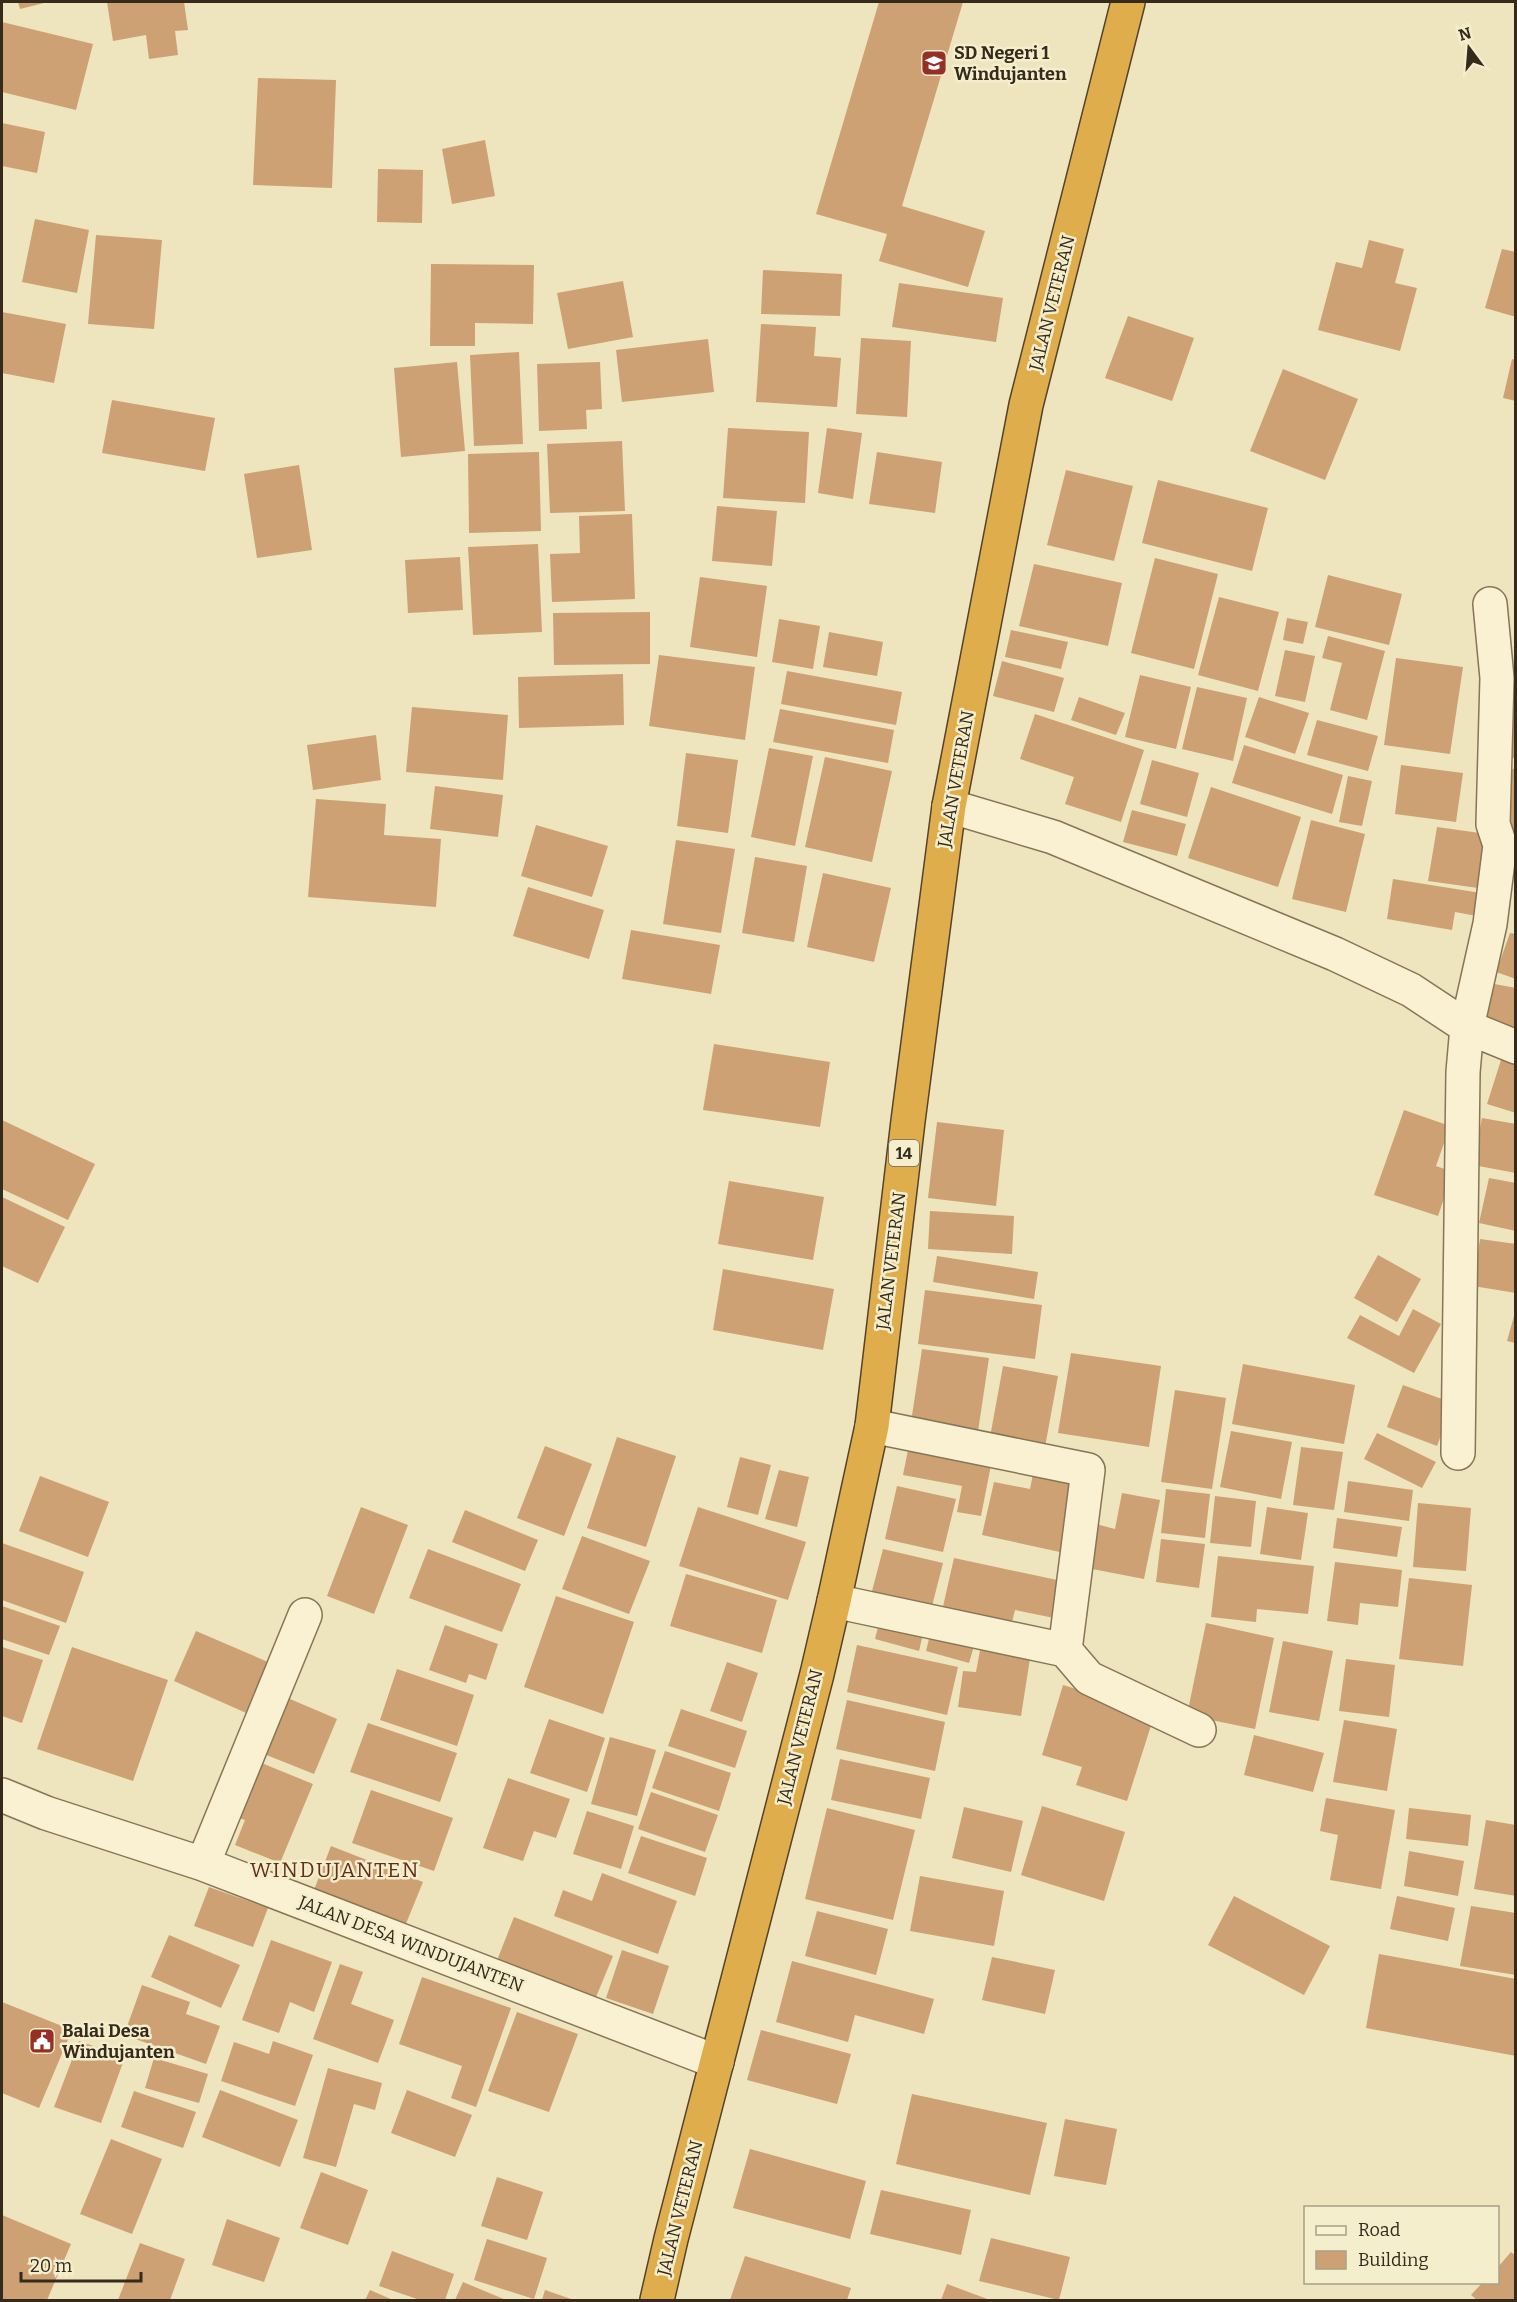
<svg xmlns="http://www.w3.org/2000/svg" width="1517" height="2302" viewBox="0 0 1517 2302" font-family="Bitter,serif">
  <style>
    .building { fill: #cda173 }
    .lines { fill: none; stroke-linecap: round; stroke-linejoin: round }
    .minor-casing { stroke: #867557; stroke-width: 36 }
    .highway-casing { stroke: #54422b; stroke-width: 36 }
    .minor { stroke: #f9f1d1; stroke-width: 33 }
    .highway { stroke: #e0ad4c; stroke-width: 33 }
    .labels { text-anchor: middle; stroke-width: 5; stroke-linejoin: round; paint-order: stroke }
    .shield { fill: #f5eecd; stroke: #6f6551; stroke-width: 1.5 }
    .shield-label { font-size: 16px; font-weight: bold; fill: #352a1c }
    .poi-label { font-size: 18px; font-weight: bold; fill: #352a1c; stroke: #f5eecd; text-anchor: start }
    .street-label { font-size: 18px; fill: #352a1c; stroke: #f5eecd }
    .quarter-label { font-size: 21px; letter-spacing: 1.5px; fill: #62301a; stroke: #f5eecd }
  </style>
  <rect width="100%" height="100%" fill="#eee4be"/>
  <path class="building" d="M 18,2 L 48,2 L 20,9 Z
    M 107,2 L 184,2 L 188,30 L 175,31 L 178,55 L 149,59 L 146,35 L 113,41 Z
    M 879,2 L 963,2 L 902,206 L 985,231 L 968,287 L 879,261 L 887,234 L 816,214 Z
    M 2,22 L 93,44 L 76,110 L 2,92 Z
    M 258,78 L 336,80 L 332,188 L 253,185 Z
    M 2,123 L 45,132 L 37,173 L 2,166 Z
    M 485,140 L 495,196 L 452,204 L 442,149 Z
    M 378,169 L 423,170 L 422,223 L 377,222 Z
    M 35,219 L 89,230 L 77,293 L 22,282 Z
    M 96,235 L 162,240 L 154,329 L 88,324 Z
    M 1369,240 L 1404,249 L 1395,283 L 1417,288 L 1400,351 L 1318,330 L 1336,262 L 1362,268 Z
    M 1502,249 L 1516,252 L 1516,317 L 1485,308 Z
    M 431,264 L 534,265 L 533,324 L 475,323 L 475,346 L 430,346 Z
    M 763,270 L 842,274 L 840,316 L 761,314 Z
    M 623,281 L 633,337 L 568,349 L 557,293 Z
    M 899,283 L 1003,298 L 996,342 L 892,327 Z
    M 2,312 L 66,324 L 54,383 L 2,373 Z
    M 1128,316 L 1194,338 L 1172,401 L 1105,378 Z
    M 761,324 L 816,327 L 814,356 L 841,358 L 837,407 L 756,402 Z
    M 861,338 L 911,341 L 907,417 L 856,414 Z
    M 708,339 L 714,392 L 622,402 L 616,350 Z
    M 519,352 L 523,444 L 474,446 L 470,355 Z
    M 1512,359 L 1516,360 L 1516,401 L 1503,398 Z
    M 457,362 L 465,451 L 401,457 L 394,368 Z
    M 600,362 L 602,409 L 586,410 L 587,429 L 539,431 L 537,364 Z
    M 1283,369 L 1358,399 L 1325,480 L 1250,451 Z
    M 112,400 L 215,418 L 205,471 L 102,453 Z
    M 728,428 L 809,432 L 805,503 L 723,498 Z
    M 827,428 L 862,433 L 853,499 L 818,493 Z
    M 622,441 L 625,511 L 550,513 L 547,444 Z
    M 539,452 L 541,531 L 469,533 L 468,454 Z
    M 877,452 L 942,462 L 935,513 L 869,504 Z
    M 299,465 L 312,550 L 257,558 L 244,474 Z
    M 1066,470 L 1133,486 L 1114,561 L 1047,545 Z
    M 1158,480 L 1268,508 L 1252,571 L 1142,543 Z
    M 717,506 L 777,511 L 772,566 L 712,561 Z
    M 632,514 L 635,599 L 552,602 L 550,554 L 580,553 L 579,516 Z
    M 538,544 L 542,632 L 473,635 L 468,547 Z
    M 460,557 L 463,610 L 408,613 L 405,560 Z
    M 1155,558 L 1218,574 L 1194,669 L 1131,653 Z
    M 1034,564 L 1122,583 L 1108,646 L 1019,626 Z
    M 1328,575 L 1402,594 L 1389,645 L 1315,627 Z
    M 700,577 L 767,586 L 757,657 L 690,647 Z
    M 1219,597 L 1279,612 L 1258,691 L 1198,675 Z
    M 650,612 L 650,664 L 554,665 L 553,613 Z
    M 1287,618 L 1308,622 L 1303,644 L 1283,640 Z
    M 779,619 L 820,626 L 813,669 L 772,662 Z
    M 1011,630 L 1068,642 L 1061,669 L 1005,657 Z
    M 829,632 L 883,642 L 877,676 L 823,667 Z
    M 1328,636 L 1385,651 L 1367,720 L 1330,710 L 1342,663 L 1322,658 Z
    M 1285,650 L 1315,656 L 1305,702 L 1275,696 Z
    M 659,655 L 755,667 L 745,740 L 649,726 Z
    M 1396,658 L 1463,667 L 1450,754 L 1384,745 Z
    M 1002,661 L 1064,678 L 1054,712 L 993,696 Z
    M 787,671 L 902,692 L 896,725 L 781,704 Z
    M 623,674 L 624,725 L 519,728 L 518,677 Z
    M 1140,675 L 1191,687 L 1176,749 L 1125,737 Z
    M 1197,687 L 1247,698 L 1233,761 L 1182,749 Z
    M 1079,697 L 1125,713 L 1116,735 L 1071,720 Z
    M 1259,697 L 1309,713 L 1295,754 L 1245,737 Z
    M 412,707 L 508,715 L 503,780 L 406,772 Z
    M 780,709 L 894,730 L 888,763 L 773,742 Z
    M 1035,714 L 1144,750 L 1121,822 L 1065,804 L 1074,777 L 1020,759 Z
    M 1317,720 L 1378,736 L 1368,771 L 1307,755 Z
    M 1507,720 L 1516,720 L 1516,758 L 1508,758 Z
    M 376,735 L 381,780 L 313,790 L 307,745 Z
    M 1244,745 L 1343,775 L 1332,814 L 1232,783 Z
    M 769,748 L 813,756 L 795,846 L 751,837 Z
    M 686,753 L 738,760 L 728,833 L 677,826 Z
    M 825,757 L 892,771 L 872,862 L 805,847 Z
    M 1152,760 L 1199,773 L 1187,817 L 1140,804 Z
    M 1401,765 L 1463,773 L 1456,822 L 1395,814 Z
    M 1504,768 L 1516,769 L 1516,829 L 1502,829 Z
    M 1348,776 L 1372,781 L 1362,826 L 1339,822 Z
    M 435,786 L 503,795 L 498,837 L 430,829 Z
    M 1211,787 L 1301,817 L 1278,887 L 1188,858 Z
    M 316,799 L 386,804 L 384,835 L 441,839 L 436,907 L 308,897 Z
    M 1132,810 L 1186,824 L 1177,856 L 1123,842 Z
    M 1311,820 L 1365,834 L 1346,912 L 1292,899 Z
    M 536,825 L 608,846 L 592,897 L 521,876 Z
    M 1437,827 L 1487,834 L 1478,888 L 1428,881 Z
    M 676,840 L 735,849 L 721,933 L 663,924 Z
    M 755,857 L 807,866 L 794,942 L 742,933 Z
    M 823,873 L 891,888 L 874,962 L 807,947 Z
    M 1393,879 L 1481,893 L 1477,916 L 1455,912 L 1452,930 L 1387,919 Z
    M 528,887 L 604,910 L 589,959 L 513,936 Z
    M 631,930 L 720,945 L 711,994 L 622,979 Z
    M 1510,933 L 1516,934 L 1516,979 L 1496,972 Z
    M 1489,983 L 1516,988 L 1516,1031 L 1480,1023 Z
    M 714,1044 L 830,1062 L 820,1127 L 703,1110 Z
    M 1501,1060 L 1516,1064 L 1516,1113 L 1487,1104 Z
    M 1404,1110 L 1450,1126 L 1436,1166 L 1453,1172 L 1438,1216 L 1374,1195 Z
    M 1482,1118 L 1516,1124 L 1516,1173 L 1473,1165 Z
    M 2,1120 L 95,1164 L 68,1220 L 2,1189 Z
    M 937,1122 L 1004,1130 L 996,1206 L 928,1198 Z
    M 1489,1178 L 1516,1183 L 1516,1231 L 1479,1223 Z
    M 729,1181 L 824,1197 L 813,1260 L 718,1244 Z
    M 2,1197 L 65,1227 L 38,1283 L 2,1266 Z
    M 930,1211 L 1014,1216 L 1012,1254 L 928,1249 Z
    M 1480,1239 L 1516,1244 L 1516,1293 L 1473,1286 Z
    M 1378,1255 L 1421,1279 L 1397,1322 L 1354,1298 Z
    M 937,1256 L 1038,1272 L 1034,1299 L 933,1282 Z
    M 723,1269 L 834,1289 L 823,1350 L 713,1330 Z
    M 925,1290 L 1042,1305 L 1035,1359 L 918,1344 Z
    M 1413,1309 L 1441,1324 L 1414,1373 L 1347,1338 L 1360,1315 L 1399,1336 Z
    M 1514,1316 L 1516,1316 L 1516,1343 L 1507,1341 Z
    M 922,1349 L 989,1358 L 977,1438 L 910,1429 Z
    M 1071,1353 L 1161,1366 L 1149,1447 L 1058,1433 Z
    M 1243,1364 L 1355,1385 L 1344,1444 L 1232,1424 Z
    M 1003,1366 L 1058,1376 L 1045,1447 L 990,1437 Z
    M 1403,1385 L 1453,1403 L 1437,1446 L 1387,1427 Z
    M 1175,1390 L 1226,1398 L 1212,1489 L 1161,1482 Z
    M 1231,1431 L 1292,1442 L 1281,1499 L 1220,1487 Z
    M 1377,1433 L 1436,1462 L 1422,1488 L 1364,1459 Z
    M 617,1437 L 676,1456 L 646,1547 L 587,1528 Z
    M 909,1445 L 992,1460 L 981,1516 L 957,1512 L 962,1486 L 903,1475 Z
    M 545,1446 L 592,1464 L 564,1536 L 517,1518 Z
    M 1301,1447 L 1343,1452 L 1334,1510 L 1293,1505 Z
    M 740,1457 L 771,1465 L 758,1515 L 727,1507 Z
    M 1034,1469 L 1076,1477 L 1060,1552 L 982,1535 L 994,1482 L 1030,1489 Z
    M 779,1470 L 809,1477 L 797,1527 L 765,1519 Z
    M 40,1476 L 109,1502 L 88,1557 L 19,1531 Z
    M 1348,1481 L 1413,1490 L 1409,1521 L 1344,1512 Z
    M 897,1486 L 956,1499 L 943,1552 L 885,1539 Z
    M 1166,1489 L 1210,1494 L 1205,1538 L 1161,1533 Z
    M 1122,1493 L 1160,1500 L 1144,1579 L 1087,1568 L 1096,1524 L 1115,1529 Z
    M 1215,1496 L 1256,1501 L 1251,1547 L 1210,1543 Z
    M 1418,1503 L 1471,1508 L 1466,1571 L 1413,1567 Z
    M 361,1507 L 408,1525 L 374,1614 L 327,1596 Z
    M 698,1507 L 806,1542 L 788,1600 L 679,1566 Z
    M 1267,1507 L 1308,1513 L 1301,1560 L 1260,1554 Z
    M 465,1510 L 538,1540 L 525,1571 L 452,1542 Z
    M 1337,1518 L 1402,1527 L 1397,1557 L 1333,1548 Z
    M 582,1536 L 650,1561 L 629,1614 L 562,1589 Z
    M 1161,1539 L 1205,1544 L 1199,1588 L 1156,1582 Z
    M 2,1543 L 84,1572 L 66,1623 L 2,1600 Z
    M 428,1549 L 521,1584 L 502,1632 L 409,1598 Z
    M 883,1549 L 943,1563 L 931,1610 L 871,1595 Z
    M 1218,1556 L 1314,1566 L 1308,1614 L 1257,1609 L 1256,1622 L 1211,1617 Z
    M 954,1558 L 1062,1581 L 1054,1618 L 1015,1610 L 1011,1626 L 942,1611 Z
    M 1335,1562 L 1402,1570 L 1398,1607 L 1360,1603 L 1358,1625 L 1327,1621 Z
    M 686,1574 L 777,1600 L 762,1653 L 670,1626 Z
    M 1409,1578 L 1472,1585 L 1463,1666 L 1399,1659 Z
    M 556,1596 L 634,1622 L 603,1714 L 524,1687 Z
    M 2,1606 L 60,1626 L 49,1655 L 2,1639 Z
    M 879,1623 L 923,1634 L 919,1651 L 875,1639 Z
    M 1206,1623 L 1274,1638 L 1255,1729 L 1187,1715 Z
    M 445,1625 L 498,1644 L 486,1680 L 469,1674 L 466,1683 L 429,1670 Z
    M 196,1631 L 275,1665 L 253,1716 L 174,1681 Z
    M 930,1635 L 974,1646 L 969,1663 L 926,1651 Z
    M 1283,1641 L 1333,1651 L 1319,1721 L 1269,1712 Z
    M 857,1645 L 958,1667 L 947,1715 L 847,1692 Z
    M 981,1645 L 1031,1652 L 1021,1716 L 958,1707 L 963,1671 L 976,1672 Z
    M 2,1647 L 43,1660 L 22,1723 L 2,1716 Z
    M 72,1647 L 168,1680 L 133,1781 L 37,1749 Z
    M 1346,1659 L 1395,1665 L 1389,1717 L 1339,1711 Z
    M 727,1662 L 758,1673 L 742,1722 L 710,1711 Z
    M 397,1669 L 474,1695 L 457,1746 L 380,1720 Z
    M 1063,1685 L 1155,1713 L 1127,1801 L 1076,1785 L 1082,1767 L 1042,1755 Z
    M 283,1696 L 337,1719 L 314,1774 L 259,1752 Z
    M 847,1700 L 945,1722 L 935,1771 L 836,1749 Z
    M 681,1709 L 747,1731 L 735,1768 L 668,1746 Z
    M 549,1719 L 605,1738 L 587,1792 L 530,1773 Z
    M 1344,1720 L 1397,1729 L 1387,1791 L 1333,1782 Z
    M 368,1723 L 457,1753 L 440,1802 L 350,1772 Z
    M 1254,1735 L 1324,1753 L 1313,1792 L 1244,1775 Z
    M 610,1737 L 656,1750 L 637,1816 L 591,1804 Z
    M 665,1751 L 731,1773 L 719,1811 L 652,1788 Z
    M 840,1759 L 930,1778 L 921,1819 L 831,1800 Z
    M 259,1762 L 313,1784 L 280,1863 L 235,1845 L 245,1820 L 236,1817 Z
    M 508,1778 L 570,1799 L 556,1838 L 534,1831 L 523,1861 L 483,1848 Z
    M 371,1790 L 453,1818 L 434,1871 L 352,1843 Z
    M 651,1792 L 718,1815 L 705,1852 L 638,1829 Z
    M 1326,1798 L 1395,1810 L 1381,1889 L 1330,1880 L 1338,1835 L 1320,1831 Z
    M 1042,1806 L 1125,1832 L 1104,1901 L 1021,1875 Z
    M 964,1807 L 1023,1821 L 1011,1872 L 952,1858 Z
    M 827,1808 L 915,1830 L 893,1920 L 805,1899 Z
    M 1409,1808 L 1471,1815 L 1468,1846 L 1406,1839 Z
    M 587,1811 L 634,1826 L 621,1869 L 573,1854 Z
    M 1486,1820 L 1516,1825 L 1516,1896 L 1474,1889 Z
    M 641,1836 L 707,1858 L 695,1896 L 628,1873 Z
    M 331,1846 L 423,1882 L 403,1931 L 312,1895 Z
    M 1409,1851 L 1464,1861 L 1458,1896 L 1404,1886 Z
    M 602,1873 L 677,1901 L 658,1954 L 554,1916 L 563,1890 L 592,1901 Z
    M 920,1876 L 1004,1891 L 994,1946 L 910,1931 Z
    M 209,1887 L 268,1908 L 253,1947 L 194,1926 Z
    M 1234,1896 L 1330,1946 L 1304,1995 L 1208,1945 Z
    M 1397,1896 L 1455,1908 L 1448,1941 L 1390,1929 Z
    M 1471,1906 L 1516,1913 L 1516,1975 L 1460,1966 Z
    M 817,1911 L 888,1929 L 876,1975 L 805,1956 Z
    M 514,1917 L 613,1956 L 594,2002 L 496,1963 Z
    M 169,1935 L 240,1965 L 221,2008 L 151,1977 Z
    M 271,1940 L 332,1962 L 314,2012 L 290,2002 L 279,2033 L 242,2020 Z
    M 622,1950 L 669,1966 L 653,2014 L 606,1998 Z
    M 1379,1954 L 1516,1979 L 1516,2056 L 1366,2028 Z
    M 992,1957 L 1055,1970 L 1045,2014 L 982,2000 Z
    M 792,1961 L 934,1999 L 924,2034 L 855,2015 L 848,2042 L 776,2022 Z
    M 340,1964 L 363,1972 L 351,2004 L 394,2020 L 378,2063 L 313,2039 Z
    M 422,1977 L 511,2008 L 476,2107 L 451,2098 L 462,2066 L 399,2044 Z
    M 142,1985 L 190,2002 L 186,2014 L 220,2026 L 206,2064 L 124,2035 Z
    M 2,2002 L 72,2030 L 39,2108 L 2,2093 Z
    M 517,2012 L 578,2034 L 549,2112 L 488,2091 Z
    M 761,2030 L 851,2054 L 837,2104 L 747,2080 Z
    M 79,2041 L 125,2057 L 101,2123 L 54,2107 Z
    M 273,2041 L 313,2055 L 295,2106 L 221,2081 L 234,2042 L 269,2054 Z
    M 154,2058 L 208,2074 L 199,2103 L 145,2088 Z
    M 328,2068 L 382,2083 L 375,2110 L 354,2104 L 336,2167 L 303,2158 Z
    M 220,2090 L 298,2120 L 280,2167 L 202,2137 Z
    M 407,2090 L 472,2115 L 455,2157 L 391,2133 Z
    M 134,2091 L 196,2112 L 183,2148 L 121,2127 Z
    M 912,2094 L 1047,2123 L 1030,2195 L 896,2164 Z
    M 1065,2119 L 1117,2129 L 1106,2185 L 1054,2176 Z
    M 111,2139 L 162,2159 L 132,2234 L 80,2214 Z
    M 750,2149 L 866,2181 L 850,2239 L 733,2208 Z
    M 321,2172 L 368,2190 L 348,2245 L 300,2228 Z
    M 497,2177 L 543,2192 L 527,2240 L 481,2226 Z
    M 881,2190 L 971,2210 L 961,2255 L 870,2234 Z
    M 2,2215 L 71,2244 L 47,2300 L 2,2300 Z
    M 227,2219 L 280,2238 L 264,2282 L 212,2265 Z
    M 991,2238 L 1070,2257 L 1059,2300 L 979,2281 Z
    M 487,2239 L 547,2258 L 534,2299 L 474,2280 Z
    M 140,2243 L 185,2259 L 170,2300 L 118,2300 Z
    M 392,2251 L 454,2274 L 445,2300 L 420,2300 L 379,2286 Z
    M 1511,2252 L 1516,2256 L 1516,2300 L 1477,2300 L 1471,2295 L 1483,2282 L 1498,2282 L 1498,2267 Z
    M 745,2256 L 851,2288 L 847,2300 L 730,2300 Z
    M 463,2282 L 506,2300 L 455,2300 Z
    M 947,2284 L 990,2300 L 941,2300 Z
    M 370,2290 L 393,2300 L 365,2300 Z
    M 545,2290 L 574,2300 L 542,2300 Z"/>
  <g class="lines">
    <defs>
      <path id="minor" d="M 1490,604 L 1497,678 L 1493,824 L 1500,845 L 1490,924 L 1467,1027 L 1516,1047
        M 949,806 L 1053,837 L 1335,954 L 1411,990 L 1467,1027 L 1463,1072 L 1458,1453
        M 872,1426 L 1088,1470 L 1065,1650
        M 834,1601 L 1065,1650 L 1089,1678 L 1199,1730
        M 2,1795 L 46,1813 L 203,1864 L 717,2062
        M 203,1864 L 305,1615"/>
      <path id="highway" d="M 657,2300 L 671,2239 L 817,1674 L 834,1601 L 872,1426 L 908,1121 L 949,806 L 1026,405 L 1128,2"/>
    </defs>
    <use href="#minor" class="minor-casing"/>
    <use href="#highway" class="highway-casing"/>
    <use href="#minor" class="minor"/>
    <use href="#highway" class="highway"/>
  </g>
  <defs>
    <symbol id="school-square" viewBox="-11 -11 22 22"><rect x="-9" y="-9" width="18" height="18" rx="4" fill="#963026" stroke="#f5eecd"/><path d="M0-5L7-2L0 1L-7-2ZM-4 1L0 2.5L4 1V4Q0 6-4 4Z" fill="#fff"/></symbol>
    <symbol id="civic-square" viewBox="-11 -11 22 22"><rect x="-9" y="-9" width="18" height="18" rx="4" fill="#963026" stroke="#f5eecd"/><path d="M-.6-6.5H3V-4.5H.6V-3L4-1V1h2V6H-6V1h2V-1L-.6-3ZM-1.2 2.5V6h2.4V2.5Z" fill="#fff"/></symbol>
  </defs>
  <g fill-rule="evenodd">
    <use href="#school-square" x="919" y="48" width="30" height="30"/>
    <use href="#civic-square" x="27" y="2026" width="30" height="30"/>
  </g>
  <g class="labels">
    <rect class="shield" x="889" y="1140" width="30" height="26" rx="4.5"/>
    <g class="shield-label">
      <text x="904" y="1159">14</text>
    </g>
    <g class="poi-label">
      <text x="954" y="59">SD Negeri 1<tspan x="954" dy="21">Windujanten</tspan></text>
      <text x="62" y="2037">Balai Desa<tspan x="62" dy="21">Windujanten</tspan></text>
    </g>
    <g class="street-label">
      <text transform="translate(1052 303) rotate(-76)" y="6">JALAN VETERAN</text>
      <text transform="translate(956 779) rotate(-80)" y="6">JALAN VETERAN</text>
      <text transform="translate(891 1261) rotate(-83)" y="6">JALAN VETERAN</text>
      <text transform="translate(800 1737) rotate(-76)" y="6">JALAN VETERAN</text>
      <text transform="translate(411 1944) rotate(21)" y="6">JALAN DESA WINDUJANTEN</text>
      <text transform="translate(680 2208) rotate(-76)" y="6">JALAN VETERAN</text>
    </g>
    <g class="quarter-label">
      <text x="335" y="1877">WINDUJANTEN</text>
    </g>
  </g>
  <rect width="1517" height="2302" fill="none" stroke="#352a1c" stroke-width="6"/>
  <rect x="1304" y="2206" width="195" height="78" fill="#f5eecd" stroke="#a8a086" stroke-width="1.5"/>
  <rect x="1316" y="2226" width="30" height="9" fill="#f9f1d1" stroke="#a8a086" stroke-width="1.5"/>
  <text x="1358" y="2236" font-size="18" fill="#352a1c">Road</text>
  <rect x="1316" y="2251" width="30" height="18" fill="#cda173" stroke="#a8a086" stroke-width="1.5"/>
  <text x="1358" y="2266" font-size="18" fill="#352a1c">Building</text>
  <g transform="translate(1469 48) rotate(344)" stroke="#f5eecd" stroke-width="4.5" paint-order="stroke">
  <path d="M0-4.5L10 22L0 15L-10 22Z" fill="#352a1c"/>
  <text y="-9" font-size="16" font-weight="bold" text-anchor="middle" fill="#352a1c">N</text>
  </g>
  <path d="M21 2272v9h120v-9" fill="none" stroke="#352a1c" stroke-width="3"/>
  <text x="30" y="2272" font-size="18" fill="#352a1c" stroke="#f5eecd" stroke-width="4.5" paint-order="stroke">20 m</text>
</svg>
